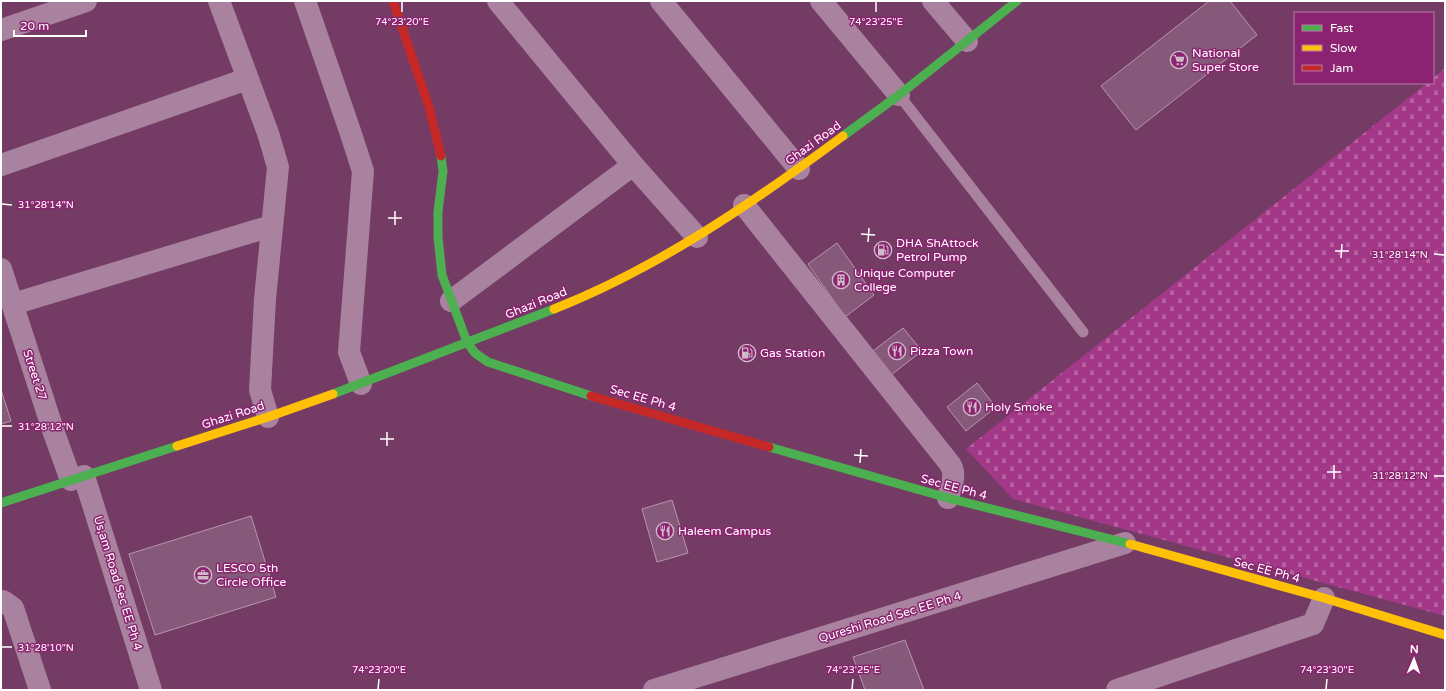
<svg xmlns="http://www.w3.org/2000/svg" width="1446" height="691" viewBox="0 0 1446 691" font-family="'Varela Round',sans-serif">
  <style>
    .cemetery { fill: url(#cemetery-stones) }
    .building { fill: #86597a; stroke: #b796ae }
    .lines { fill: none; stroke-linecap: round; stroke-linejoin: round }
    .lane { stroke: #a8829e; stroke-width: 11 }
    .street { stroke: #a8829e; stroke-width: 22 }
    .fast { stroke: #4caf50; stroke-width: 9 }
    .slow { stroke: #ffc107; stroke-width: 9 }
    .jam { stroke: #c62828; stroke-width: 9 }
    .ticks { fill: none; stroke: #fff; stroke-width: 1.5 }
    .labels { text-anchor: middle; stroke-width: 3; stroke-linejoin: round; paint-order: stroke }
    .poi-label { font-size: 12px; fill: #fff; stroke: #8c2370; text-anchor: start }
    .street-label { font-size: 12px; fill: #fff; stroke: #8c2370 }
    .ticks-label { font-size: 10px; text-anchor: middle; fill: #fff; stroke: #8c2370; stroke-width: 3; stroke-linejoin: round; paint-order: stroke }
  </style>
  <defs>
    <pattern id="cemetery-stones" width="16" height="16" patternUnits="userSpaceOnUse"><rect width="16" height="16" fill="#a23887"/><path d="M2 7V4a2 2 0 0 1 4 0v3zM10 15v-3a2 2 0 0 1 4 0v3z" fill="#b5609f"/></pattern>
  </defs>
  <rect width="100%" height="100%" fill="#743b65"/>
  <path class="cemetery" d="M 1445,68 L 1445,616 L 1013,499 L 966,449 L 1427,83 L 1433,83 L 1433,78 Z"/>
  <path class="building" d="M 1209,1 L 1230,1 L 1257,35 L 1136,130 L 1101,86 Z
    M 837,243 L 874,295 L 845,317 L 808,264 Z
    M 903,328 L 922,351 L 891,375 L 873,351 Z
    M 977,383 L 996,407 L 966,431 L 947,407 Z
    M 1,390 L 11,421 L 1,424 Z
    M 672,500 L 688,553 L 657,562 L 642,509 Z
    M 251,516 L 276,597 L 155,635 L 129,554 Z
    M 905,640 L 924,690 L 865,690 L 853,657 Z"/>
  <g class="lines">
    <path class="lane" d="M 899,95 L 1083,332"/>
    <path class="street" d="M 219,1 L 268,133 L 278,167 L 265,299 L 260,390 L 268,417
      M 305,1 L 350,131 L 363,171 L 349,352 L 361,384
      M 661,1 L 799,169
      M 821,1 L 899,95
      M 933,1 L 967,41
      M 1,30 L 86,1
      M 1,165 L 247,79
      M 633,165 L 697,237
      M 744,205 L 950,464 C 957,475 951,486 948,498
      M 1,269 L 54,433 L 71,480
      M 451,301 L 633,165 L 498,1
      M 13,304 L 271,226
      M 84,476 L 151,690
      M 1,601 L 3,601 L 13,608 L 40,690
      M 654,690 L 1125,543
      M 1117,690 L 1313,624 L 1324,598"/>
    <path class="fast" d="M 843,136 L 899,95 L 1017,1
      M 441,156 L 443,171 L 438,212 L 438,237 L 442,275 L 467,342 L 475,353 L 488,362 L 591,396
      M 333,394 L 554,309
      M 769,447 L 948,498 L 1130,544
      M 1,503 L 177,446"/>
    <path class="slow" d="M 554,309 C 658,268 754,202 843,136
      M 177,446 L 268,417 L 333,394
      M 1130,544 L 1324,598 L 1445,635"/>
    <path class="jam" d="M 393,1 L 429,107 L 441,156
      M 591,396 L 769,447"/>
  </g>
  <path class="ticks" d="M 402,12 L 402,2M 876,12 L 876,2M 2,204 L 12,205M 388,218 L 402,218M 395,225 L 395,211M 861,234 L 875,235M 868,242 L 869,228M 1335,251 L 1349,251M 1434,254 L 1444,255M 1341,258 L 1342,244M 2,426 L 12,426M 380,439 L 394,439M 387,446 L 387,432M 854,455 L 868,456M 860,463 L 861,449M 1327,472 L 1341,472M 1434,476 L 1444,476M 1334,479 L 1334,465M 2,647 L 12,647M 378,689 L 379,679M 852,689 L 853,679M 1326,689 L 1327,679"/>
  <defs>
    <symbol id="supermarket-ring" viewBox="-11 -11 22 22"><circle r="9.5" fill="#8c2370" stroke="#cebac9" stroke-width="1.5"/><path d="M-6-5.5h2.5l.6 2H6L4.5 2H-2.5L-4.4-4H-6ZM-1.5 3.2a1.3 1.3 0 1 0 .1 0ZM3 3.2a1.3 1.3 0 1 0 .1 0Z" fill="#cebac9"/></symbol>
    <symbol id="fuel-ring" viewBox="-11 -11 22 22"><circle r="9.5" fill="#8c2370" stroke="#cebac9" stroke-width="1.5"/><path d="M-5.5-6h7V0h2V4h1.3V-2.5L3-4.5l.8-.8L6-3V5H2.5V1h-1V6h-7ZM-4.2-4.7v3.2H.2V-4.7Z" fill="#cebac9"/></symbol>
    <symbol id="building-ring" viewBox="-11 -11 22 22"><circle r="9.5" fill="#8c2370" stroke="#cebac9" stroke-width="1.5"/><path d="M-4-6H4V6H1V3H-1V6H-4ZM-2.5-4.3h1.7v1.8h-1.7ZM.8-4.3h1.7v1.8H.8ZM-2.5-1h1.7V.8h-1.7ZM.8-1h1.7V.8H.8Z" fill="#cebac9"/></symbol>
    <symbol id="restaurant-ring" viewBox="-11 -11 22 22"><circle r="9.5" fill="#8c2370" stroke="#cebac9" stroke-width="1.5"/><path d="M-5-6h1v4h1v-4h1v4h1v-4h1v5L-1.5 .5V6h-2V.5L-5-1ZM5-6V6H3V1.5H1.5Q1.5-4 5-6Z" fill="#cebac9"/></symbol>
    <symbol id="office-ring" viewBox="-11 -11 22 22"><circle r="9.5" fill="#8c2370" stroke="#cebac9" stroke-width="1.5"/><path d="M-6-3h4V-5.5h4V-3h4V5H-6ZM-1-4.5V-3h2v-1.5ZM-6 0V1H6V0Z" fill="#cebac9"/></symbol>
  </defs>
  <g fill-rule="evenodd">
    <use href="#supermarket-ring" x="1169" y="50" width="20" height="20"/>
    <use href="#fuel-ring" x="873" y="240" width="20" height="20"/>
    <use href="#building-ring" x="831" y="270" width="20" height="20"/>
    <use href="#restaurant-ring" x="887" y="341" width="20" height="20"/>
    <use href="#fuel-ring" x="737" y="343" width="20" height="20"/>
    <use href="#restaurant-ring" x="962" y="397" width="20" height="20"/>
    <use href="#restaurant-ring" x="655" y="521" width="20" height="20"/>
    <use href="#office-ring" x="193" y="565" width="20" height="20"/>
  </g>
  <g class="labels">
    <g class="poi-label">
      <text x="1192" y="57">National<tspan x="1192" dy="14">Super Store</tspan></text>
      <text x="896" y="247">DHA ShAttock<tspan x="896" dy="14">Petrol Pump</tspan></text>
      <text x="854" y="277">Unique Computer<tspan x="854" dy="14">College</tspan></text>
      <text x="910" y="355">Pizza Town</text>
      <text x="760" y="357">Gas Station</text>
      <text x="985" y="411">Holy Smoke</text>
      <text x="678" y="535">Haleem Campus</text>
      <text x="216" y="572">LESCO 5th<tspan x="216" dy="14">Circle Office</tspan></text>
    </g>
    <g class="street-label">
      <text transform="translate(813 143) rotate(-36)" y="4">Ghazi Road</text>
      <text transform="translate(536 303) rotate(-22)" y="4">Ghazi Road</text>
      <text transform="translate(35 375) rotate(72)" y="4">Street 27</text>
      <text transform="translate(643 398) rotate(16)" y="4">Sec EE Ph 4</text>
      <text transform="translate(233 415) rotate(-18)" y="4">Ghazi Road</text>
      <text transform="translate(954 487) rotate(15)" y="4">Sec EE Ph 4</text>
      <text transform="translate(1267 570) rotate(15)" y="4">Sec EE Ph 4</text>
      <text transform="translate(118 583) rotate(73)" y="4">Us,am Road Sec EE Ph 4</text>
      <text transform="translate(890 617) rotate(-17)" y="4">Qureshi Road Sec EE Ph 4</text>
    </g>
  </g>
  <g class="ticks-label">
    <text x="402" y="25">74°23'20"E</text>
    <text x="876" y="25">74°23'25"E</text>
    <text x="46" y="208">31°28'14"N</text>
    <text x="1400" y="258">31°28'14"N</text>
    <text x="46" y="430">31°28'12"N</text>
    <text x="1400" y="479">31°28'12"N</text>
    <text x="46" y="651">31°28'10"N</text>
    <text x="379" y="673">74°23'20"E</text>
    <text x="853" y="673">74°23'25"E</text>
    <text x="1327" y="673">74°23'30"E</text>
  </g>
  <rect width="1446" height="691" fill="none" stroke="#ffffff" stroke-width="4"/>
  <rect x="1294" y="12" width="140" height="72" fill="#8c2370" stroke="#ba7ba9"/>
  <rect x="1302" y="25" width="20" height="6" fill="#4caf50" stroke="#ba7ba9"/>
  <text x="1330" y="32" font-size="12" fill="#ffffff">Fast</text>
  <rect x="1302" y="45" width="20" height="6" fill="#ffc107" stroke="#ba7ba9"/>
  <text x="1330" y="52" font-size="12" fill="#ffffff">Slow</text>
  <rect x="1302" y="65" width="20" height="6" fill="#c62828" stroke="#ba7ba9"/>
  <text x="1330" y="72" font-size="12" fill="#ffffff">Jam</text>
  <g transform="translate(1414 659) rotate(2)" stroke="#8c2370" stroke-width="3" paint-order="stroke">
  <path d="M0-3L7 15L0 10L-7 15Z" fill="#ffffff"/>
  <text y="-6" font-size="11" font-weight="bold" text-anchor="middle" fill="#ffffff">N</text>
  </g>
  <path d="M14 30v6h72v-6" fill="none" stroke="#ffffff" stroke-width="2"/>
  <text x="20" y="30" font-size="12" fill="#ffffff" stroke="#8c2370" stroke-width="3" paint-order="stroke">20 m</text>
</svg>
